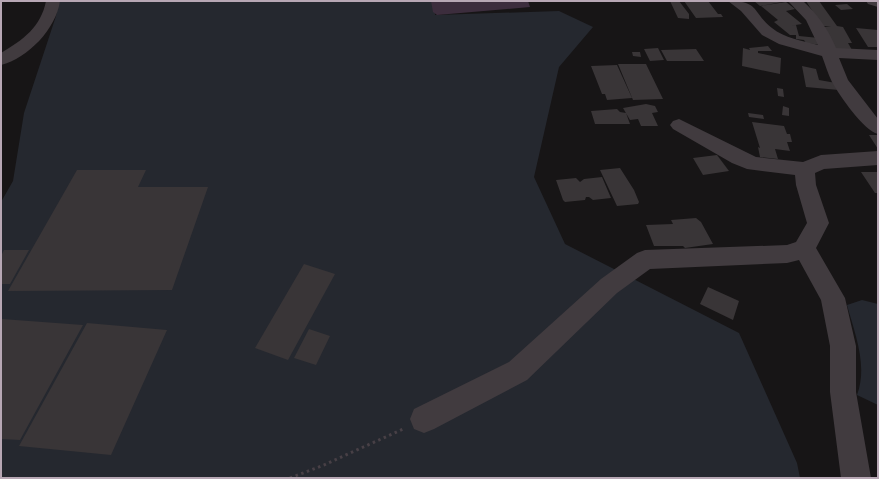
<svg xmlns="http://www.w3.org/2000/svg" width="879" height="479" viewBox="0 0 879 479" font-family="Mulish,sans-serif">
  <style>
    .green { fill: #25282f }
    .water { fill: #3c2d3d }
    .building { fill: #393537 }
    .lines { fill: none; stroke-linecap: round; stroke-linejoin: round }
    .path { stroke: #484046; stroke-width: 3; stroke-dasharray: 2.5 3.5; stroke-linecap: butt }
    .minor { fill: #413b3f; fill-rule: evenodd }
  </style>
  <rect width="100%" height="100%" fill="#171516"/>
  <path class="green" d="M 59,1 L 435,1 L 435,15 L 559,11 L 593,27 L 559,67 L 534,177 L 565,244 L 739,333 L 797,463 L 800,478 L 1,478 L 1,202 L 13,181 L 24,113 L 56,16 Z
    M 862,300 L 878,304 L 878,405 L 857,395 C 868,366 855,334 847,305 Z"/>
  <path class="water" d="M 431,1 L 528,1 L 530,7 L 437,15 L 433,12 Z"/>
  <path class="building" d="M 670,1 L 679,1 L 689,14 L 689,19 L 678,18 Z
    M 684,1 L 708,1 L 718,14 L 721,14 L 723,17 L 696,18 Z
    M 754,1 L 782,1 L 782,2 L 760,6 Z
    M 806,1 L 819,1 L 837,26 L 843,27 L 852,43 L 848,43 L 852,50 L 835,49 L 824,27 L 831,26 L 822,26 Z
    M 786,2 L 795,9 L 786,11 L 802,24 L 789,26 L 796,25 L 799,36 L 819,38 L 822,45 L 806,43 L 804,40 L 796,39 L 796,35 L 790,35 L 774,22 L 778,20 L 761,6 Z
    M 847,4 L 853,9 L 841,10 L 835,5 Z
    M 856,28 L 878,30 L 878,47 L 868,47 Z
    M 768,46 L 772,51 L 758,51 L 758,53 L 781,58 L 780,74 L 742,66 L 743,48 L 750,50 L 749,48 Z
    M 658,48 L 664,60 L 650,61 L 644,49 Z
    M 696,49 L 704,61 L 667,61 L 661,50 Z
    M 632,52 L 640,52 L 641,57 L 633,56 Z
    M 618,64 L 646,64 L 663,99 L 633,100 Z
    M 617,65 L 632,98 L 607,100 L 605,94 L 602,94 L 591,66 Z
    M 802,66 L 816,69 L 819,80 L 836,83 L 839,90 L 806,87 Z
    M 777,88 L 783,89 L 784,97 L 778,96 Z
    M 646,104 L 655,106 L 658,112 L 652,113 L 658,126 L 641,126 L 638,119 L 630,120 L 623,108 Z
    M 783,106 L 789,108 L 789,116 L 782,115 Z
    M 617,109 L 620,112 L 626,113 L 630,124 L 595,124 L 591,111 Z
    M 748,113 L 763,115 L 764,119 L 749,117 Z
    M 752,122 L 784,126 L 787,134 L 790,134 L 792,142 L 787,142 L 790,151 L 775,149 L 778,159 L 760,157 L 758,147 L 760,148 Z
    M 869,135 L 878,135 L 878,149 Z
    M 717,155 L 729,171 L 703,175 L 693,158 Z
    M 620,168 L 634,190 L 639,202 L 638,204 L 617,206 L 600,170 Z
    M 77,170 L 146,170 L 138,187 L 208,187 L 172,290 L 8,291 Z
    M 861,172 L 878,172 L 878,193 L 875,193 Z
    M 602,177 L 611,198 L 593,200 L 589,197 L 586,197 L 585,200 L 565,202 L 563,200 L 556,180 L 576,178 L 580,182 L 584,179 Z
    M 696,218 L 701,222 L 713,244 L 685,248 L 683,246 L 654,246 L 646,225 L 673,224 L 671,220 Z
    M 4,250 L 29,250 L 10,284 L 1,284 L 1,256 Z
    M 304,264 L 335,274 L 288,360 L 255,348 Z
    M 708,287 L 739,301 L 733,320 L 700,304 Z
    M 2,319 L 83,325 L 20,440 L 1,439 Z
    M 87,323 L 167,330 L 111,455 L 19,446 Z
    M 309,329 L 330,336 L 316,365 L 294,358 Z"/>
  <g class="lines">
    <path class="path" d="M 290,478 L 324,465 L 403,429"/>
    <path class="minor" d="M 46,1 L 60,1 C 56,29 28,58 1,65 L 1,53 C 23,40 41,27 46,1 Z
      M 728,1 C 760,1 751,11 772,28 C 784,38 803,41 818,45 L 806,20 L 788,1 L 803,1 C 818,15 828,29 836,48 L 878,50 L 878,60 L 839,58 L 848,80 L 878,119 L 878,134 C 863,130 840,96 832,82 C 828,74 825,64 822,56 L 779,44 L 762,35 L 741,11 Z
      M 866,1 L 878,1 L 878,7 L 868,4 Z
      M 679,119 L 756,157 L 803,162 L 821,155 L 878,151 L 878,165 L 824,169 L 815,173 L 816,185 L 829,223 L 816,248 L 845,298 L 856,346 L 856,392 L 871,478 L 841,478 L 830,392 L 830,346 L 821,300 L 799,260 L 787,263 L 650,269 L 617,293 L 527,380 L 434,429 L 424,433 L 414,429 L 410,419 L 414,409 L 509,362 L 601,279 L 637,253 L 645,250 L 787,245 L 796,242 L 807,223 L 796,185 L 795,175 L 747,169 L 732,163 L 673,129 L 670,125 L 673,121 Z"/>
  </g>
  <rect width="879" height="479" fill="none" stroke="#b7a7b4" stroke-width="4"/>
</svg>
